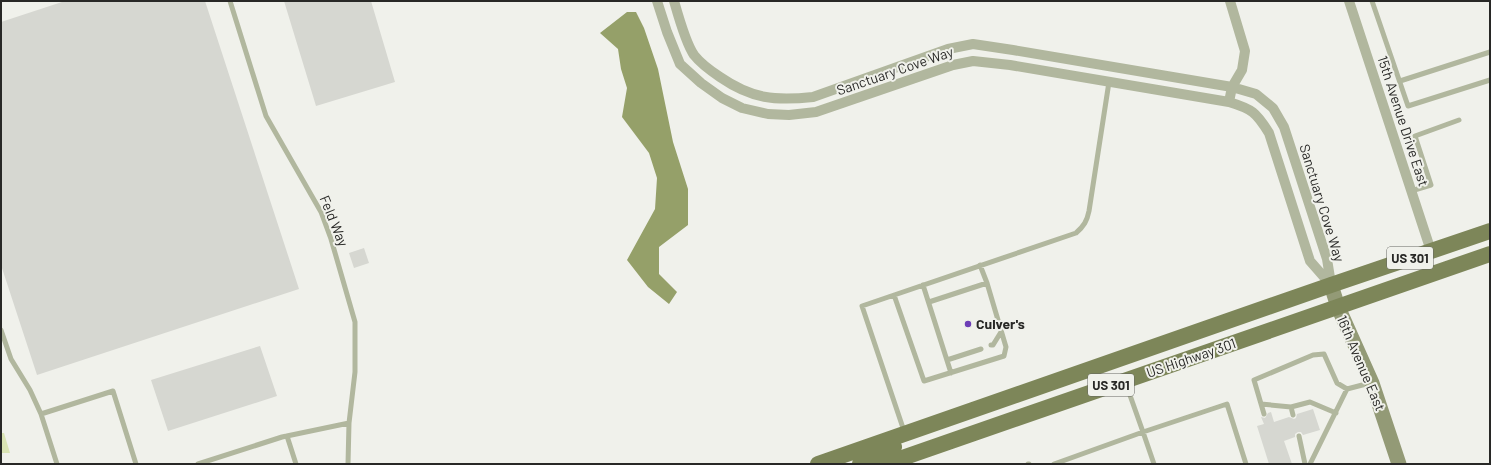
<svg xmlns="http://www.w3.org/2000/svg" width="1491" height="465" viewBox="0 0 1491 465" font-family="Barlow,sans-serif">
  <style>
    .green { fill: #dae4b4 }
    .water { fill: #95a069 }
    .building { fill: #d6d7d1 }
    .lines { fill: none; stroke-linecap: round; stroke-linejoin: round }
    .lane { stroke: #b1b79e; stroke-width: 5 }
    .street { stroke: #b1b79e; stroke-width: 10 }
    .secondary { stroke: #939a76; stroke-width: 15 }
    .primary { stroke: #7d8659; stroke-width: 16 }
    .poi-dot { fill: #6d3eb6; stroke: #f0f1eb; stroke-width: 1.5 }
    .labels { text-anchor: middle; stroke-width: 4; stroke-linejoin: round; paint-order: stroke }
    .shield { fill: #f0f1eb; stroke: #646461; stroke-width: 1 }
    .shield-label { font-size: 13px; font-weight: bold; fill: #282826 }
    .street-label { font-size: 14px; fill: #282826; stroke: #f0f1eb }
    .poi-label { font-size: 14px; font-weight: bold; fill: #282826; stroke: #f0f1eb; text-anchor: start }
  </style>
  <rect width="100%" height="100%" fill="#f0f1eb"/>
  <path class="green" d="M 1,433 L 4,433 L 10,453 L 1,453 Z"/>
  <path class="water" d="M 627,12 L 636,12 L 644,28 L 658,69 L 673,142 L 688,189 L 688,225 L 659,247 L 659,274 L 677,292 L 669,304 L 648,287 L 627,260 L 655,209 L 657,178 L 649,153 L 622,117 L 627,88 L 621,69 L 618,49 L 600,33 Z"/>
  <path class="building" d="M 65,1 L 205,1 L 299,289 L 37,375 L 1,265 L 1,22 Z
    M 284,1 L 371,1 L 395,82 L 316,106 Z
    M 364,248 L 369,263 L 354,268 L 349,253 Z
    M 260,346 L 277,396 L 168,431 L 151,380 Z
    M 1313,409 L 1320,430 L 1303,435 L 1301,432 L 1298,432 L 1295,434 L 1295,437 L 1284,441 L 1292,464 L 1269,464 L 1257,426 L 1264,424 L 1261,417 L 1265,418 L 1268,413 L 1271,412 L 1274,422 L 1289,417 L 1294,419 L 1296,418 L 1297,414 Z"/>
  <g class="lines">
    <path class="lane" d="M 230,1 L 266,116 L 321,212 L 331,239 L 355,322 L 355,372 L 349,423 L 348,464
      M 1372,1 L 1408,106 L 1490,80
      M 1400,81 L 1490,52
      M 1411,191 L 1431,185 L 1415,136 L 1459,120
      M 980,265 L 987,283
      M 923,285 L 951,373
      M 894,295 L 924,381 L 1004,356 L 1006,347 L 987,283 L 929,302
      M 1,330 L 11,359 L 30,390 L 41,414 L 113,391 L 136,464
      M 991,345 L 993,345 L 1001,332
      M 947,360 L 981,349
      M 1126,384 L 1143,432 L 1227,404 L 1246,464
      M 1261,404 L 1291,407 L 1310,402 L 1336,413
      M 1291,407 L 1293,415
      M 41,414 L 57,464
      M 1264,414 L 1254,380 L 1313,355 L 1324,354 L 1337,383 L 1347,389 L 1370,383
      M 904,431 L 862,306 L 1076,233 C 1084,226 1087,221 1089,211 L 1109,82
      M 287,436 L 296,464
      M 1299,436 L 1305,464
      M 198,464 L 282,437 L 349,423
      M 1028,464 L 1029,464
      M 1054,464 L 1143,432 L 1154,464
      M 1310,464 L 1347,389"/>
    <path class="street" d="M 657,1 L 667,32 L 680,64 L 701,83 L 722,98 L 742,108 L 768,114 L 789,115 L 816,112 L 953,65 L 973,61 L 1010,65 L 1229,102 C 1252,109 1256,112 1269,133 L 1310,261 L 1331,285
      M 674,1 C 678,15 686,44 694,55 C 701,64 711,71 720,77 C 752,99 775,101 813,97 L 948,49 L 973,44 L 1013,50 L 1232,87 L 1256,94 L 1273,108 L 1284,127 L 1327,259 L 1331,284
      M 1349,1 L 1431,251
      M 1229,102 L 1232,87 L 1242,70 L 1245,51 L 1230,1"/>
    <path class="secondary" d="M 1331,285 L 1338,307 L 1372,383 L 1399,464"/>
    <path class="primary" d="M 818,464 L 1331,285 L 1490,231
      M 860,464 L 878,457 L 894,447
      M 885,464 L 1490,254"/>
  </g>
  <circle class="poi-dot" cx="968" cy="324" r="4"/>
  <g class="labels">
    <g class="shield">
      <rect x="1387" y="247" width="46" height="22" rx="3"/>
      <rect x="1088" y="374" width="46" height="22" rx="3"/>
    </g>
    <g class="shield-label">
      <text x="1410" y="263">US 301</text>
      <text x="1111" y="390">US 301</text>
    </g>
    <g class="street-label">
      <text transform="translate(895 71) rotate(-19)" y="5">Sanctuary Cove Way</text>
      <text transform="translate(1403 121) rotate(72)" y="5">15th Avenue Drive East</text>
      <text transform="translate(1322 203) rotate(73)" y="5">Sanctuary Cove Way</text>
      <text transform="translate(334 221) rotate(68)" y="5">Feld Way</text>
      <text transform="translate(1191 358) rotate(-19)" y="5">US Highway 301</text>
      <text transform="translate(1361 363) rotate(67)" y="5">16th Avenue East</text>
    </g>
    <g class="poi-label">
      <text x="976" y="329">Culver's</text>
    </g>
  </g>
  <rect width="1491" height="465" fill="none" stroke="#282826" stroke-width="4"/>
</svg>
